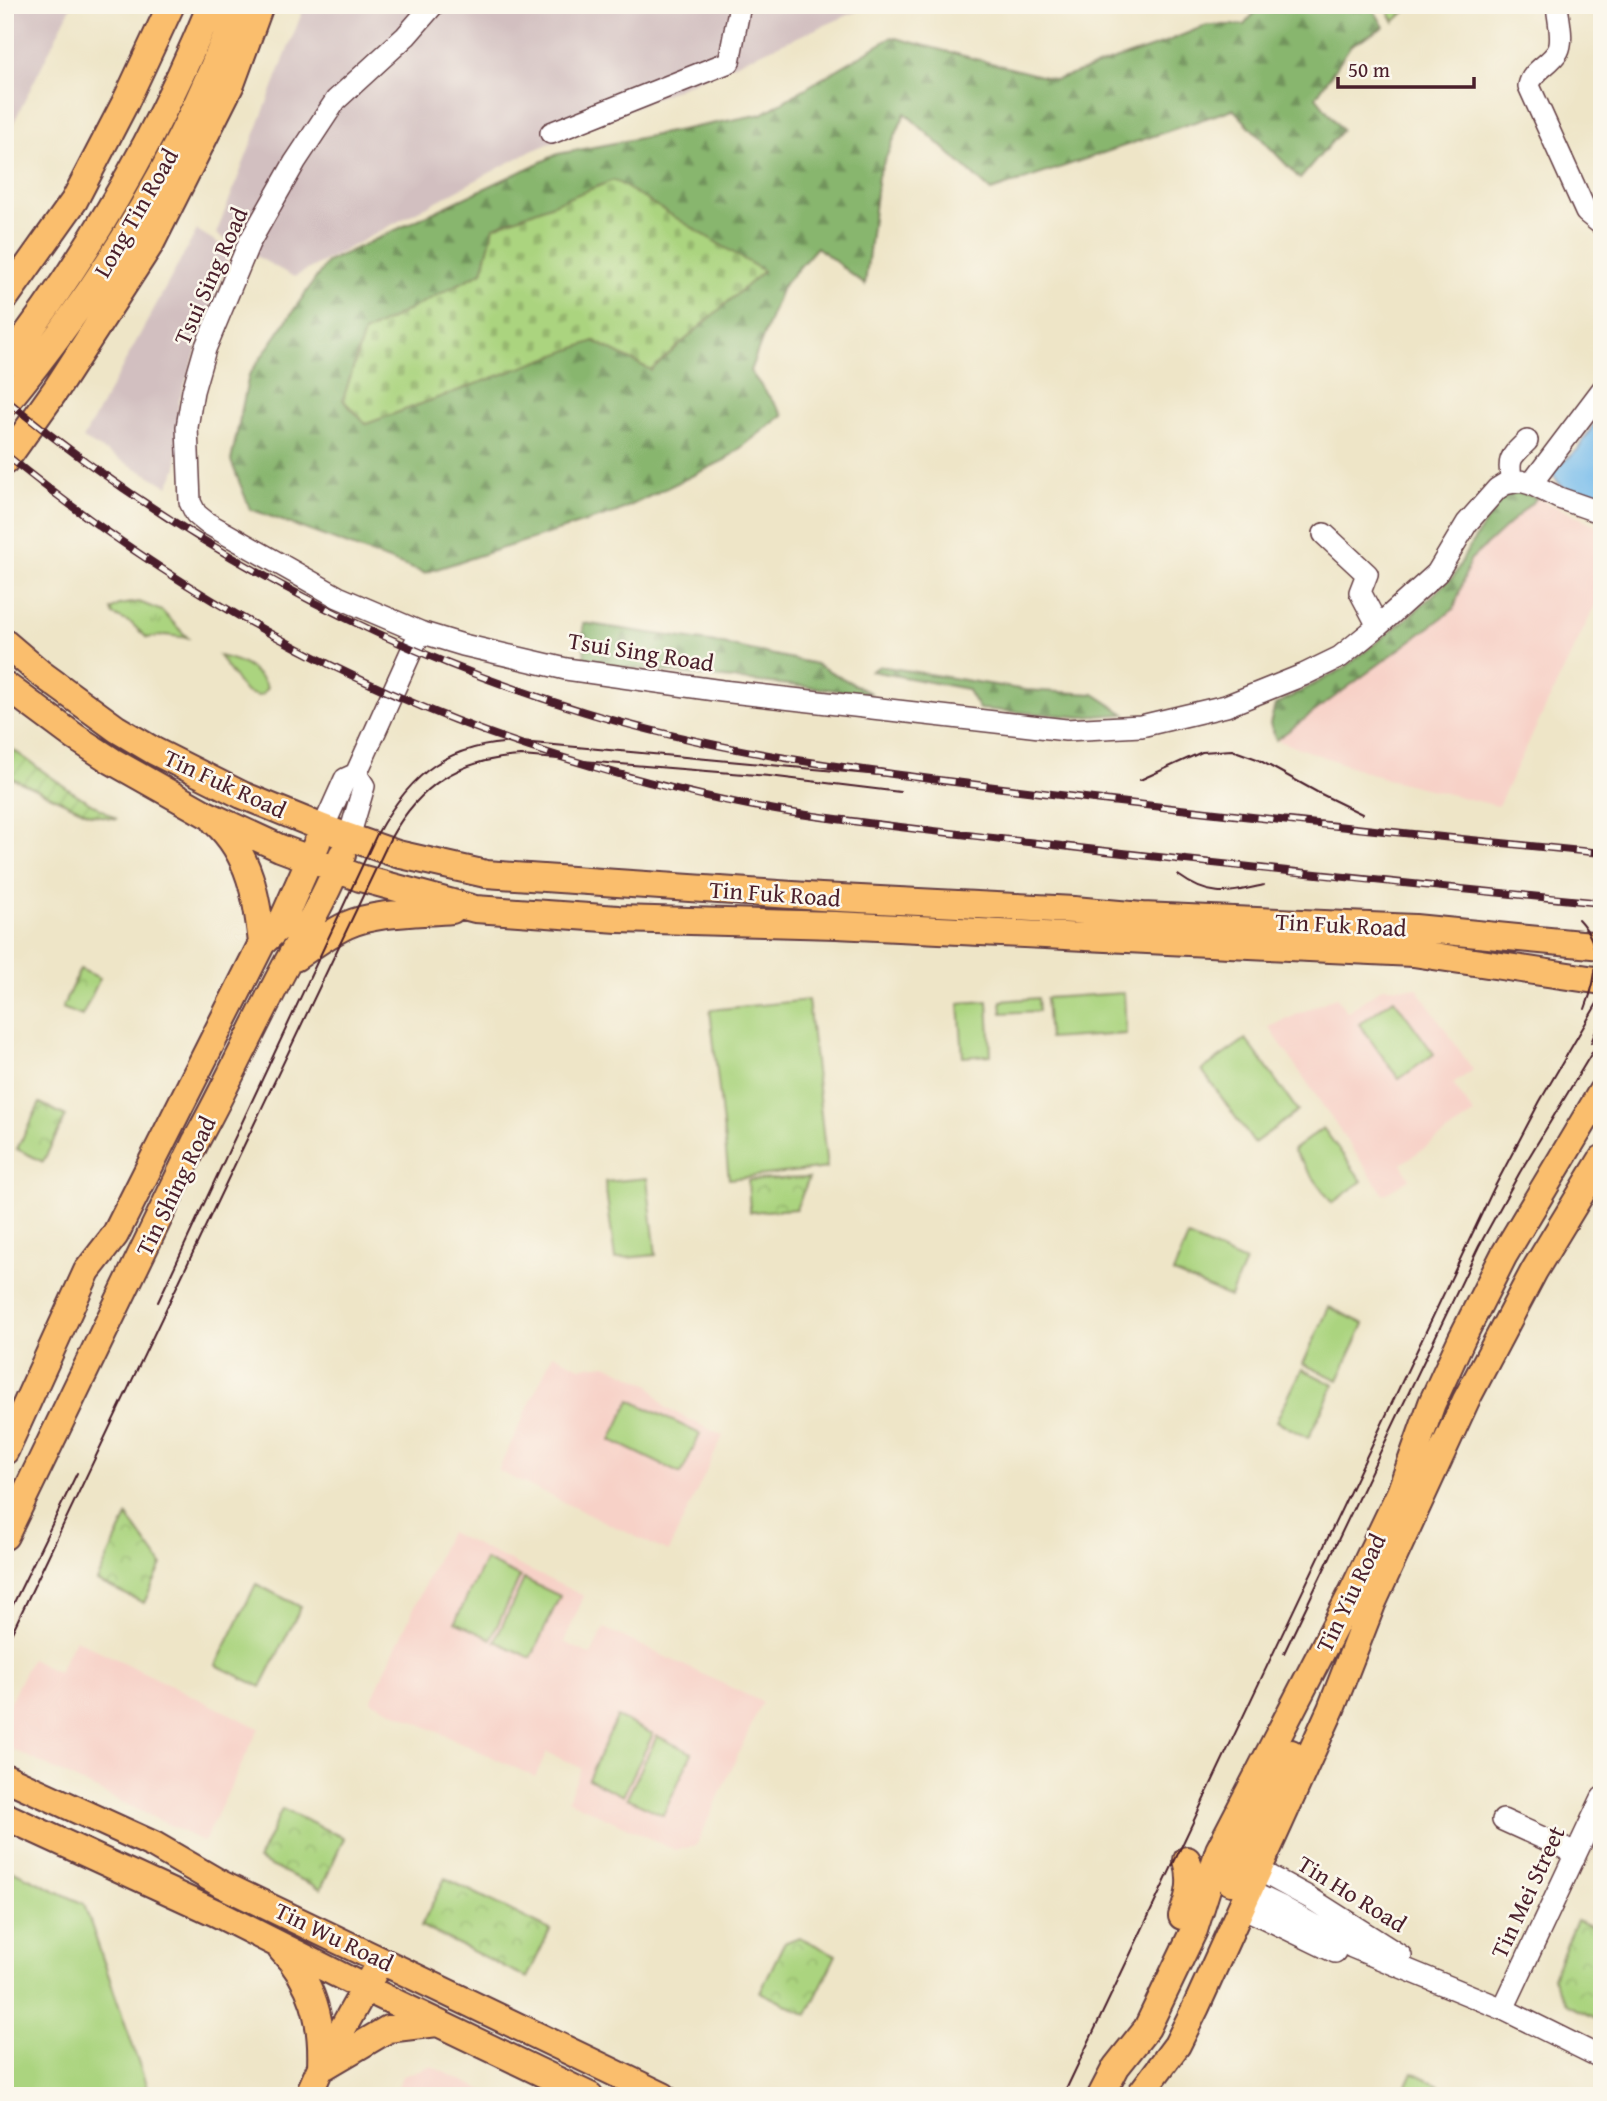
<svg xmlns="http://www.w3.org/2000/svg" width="1607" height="2101" viewBox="0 0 1607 2101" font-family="'Gentium Book Plus',serif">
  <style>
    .built { fill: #f7d1c7 }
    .industrial { fill: #d2bfc0 }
    .grass { fill: url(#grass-tufts); stroke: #7a7a55; stroke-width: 2 }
    .forest { fill: url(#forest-firs); stroke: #696a4c; stroke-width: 2 }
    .cemetery { fill: url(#cemetery-stones); stroke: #7a7a55; stroke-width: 2 }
    .park { fill: url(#park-crowns); stroke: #7a7a55; stroke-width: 2 }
    .garden { fill: url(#garden-furrows); stroke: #7a7a55; stroke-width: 2 }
    .pitch { fill: #abd47f; stroke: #7a7a55; stroke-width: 2 }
    .water { fill: #75bbec; stroke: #606d8c; stroke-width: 2 }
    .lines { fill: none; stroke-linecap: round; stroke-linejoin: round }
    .minor-casing { stroke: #633d42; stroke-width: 24 }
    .major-casing { stroke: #633d42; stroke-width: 30 }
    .minor { stroke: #fff; stroke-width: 21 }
    .major { stroke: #fabe6d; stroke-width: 26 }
    .tram { stroke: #4a1f2b; stroke-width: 2 }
    .rail-casing { stroke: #4a1f2b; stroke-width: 8 }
    .rail { stroke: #fbf7ec; stroke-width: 5; stroke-dasharray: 16; stroke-linecap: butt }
    .labels { text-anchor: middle; stroke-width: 5; stroke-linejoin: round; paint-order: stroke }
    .street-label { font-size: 24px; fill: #4a1f2b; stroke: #fbf7ec }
  </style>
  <defs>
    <pattern id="grass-tufts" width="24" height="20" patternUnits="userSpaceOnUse" patternTransform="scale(1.75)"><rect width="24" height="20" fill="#abd47f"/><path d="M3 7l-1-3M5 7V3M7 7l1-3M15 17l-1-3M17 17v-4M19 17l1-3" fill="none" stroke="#95b66e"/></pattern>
    <pattern id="forest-firs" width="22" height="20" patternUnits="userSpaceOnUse" patternTransform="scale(1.75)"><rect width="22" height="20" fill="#88b66e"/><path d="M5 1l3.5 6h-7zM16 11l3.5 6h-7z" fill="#71935b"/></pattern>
    <pattern id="cemetery-stones" width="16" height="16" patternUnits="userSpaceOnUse" patternTransform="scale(1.75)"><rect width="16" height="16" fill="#abd47f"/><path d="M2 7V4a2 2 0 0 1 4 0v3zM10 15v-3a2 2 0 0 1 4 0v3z" fill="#95b66e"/></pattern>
    <pattern id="park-crowns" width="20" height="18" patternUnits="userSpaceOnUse" patternTransform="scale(1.75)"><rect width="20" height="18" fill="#abd47f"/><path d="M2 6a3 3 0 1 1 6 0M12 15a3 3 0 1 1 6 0" fill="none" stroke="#95b66e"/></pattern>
    <pattern id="garden-furrows" width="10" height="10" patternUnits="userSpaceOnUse" patternTransform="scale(1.75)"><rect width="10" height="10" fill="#abd47f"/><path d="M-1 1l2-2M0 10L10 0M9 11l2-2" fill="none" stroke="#95b66e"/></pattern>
  </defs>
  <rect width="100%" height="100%" fill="#fbf7ec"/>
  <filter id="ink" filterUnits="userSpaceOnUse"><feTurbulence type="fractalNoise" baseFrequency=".0143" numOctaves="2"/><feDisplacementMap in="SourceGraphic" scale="14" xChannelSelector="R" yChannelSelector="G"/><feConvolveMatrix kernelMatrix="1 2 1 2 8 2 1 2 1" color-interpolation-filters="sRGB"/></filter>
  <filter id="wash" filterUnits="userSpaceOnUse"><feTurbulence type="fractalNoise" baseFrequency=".00686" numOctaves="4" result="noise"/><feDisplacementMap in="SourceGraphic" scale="28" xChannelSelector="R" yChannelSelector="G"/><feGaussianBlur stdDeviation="1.57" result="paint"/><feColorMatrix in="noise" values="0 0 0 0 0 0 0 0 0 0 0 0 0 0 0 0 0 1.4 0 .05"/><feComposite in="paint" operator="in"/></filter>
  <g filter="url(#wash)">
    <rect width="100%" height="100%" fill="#eee5c7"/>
    <path class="built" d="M 1537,498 L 1602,528 L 1602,591 L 1498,806 L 1387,779 L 1276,740 L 1454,609 L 1470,560 Z
      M 1383,987 L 1417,988 L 1473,1070 L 1453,1084 L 1474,1114 L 1401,1164 L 1410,1178 L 1384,1195 L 1269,1027 L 1336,997 L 1347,1012 Z
      M 553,1354 L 580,1367 L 606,1364 L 650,1385 L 666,1408 L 723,1436 L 668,1552 L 498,1471 Z
      M 449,1532 L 584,1596 L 564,1642 L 591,1655 L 604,1628 L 762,1702 L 696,1846 L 675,1850 L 568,1800 L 581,1768 L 547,1752 L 535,1777 L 371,1701 Z
      M 75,1639 L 259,1728 L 204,1842 L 10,1748 L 5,1735 L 5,1712 L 31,1659 L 58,1673 Z
      M 430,2066 L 497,2096 L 394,2096 L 403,2076 Z"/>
    <path class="industrial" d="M 5,5 L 72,5 L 5,140 Z
      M 305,5 L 872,5 L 527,153 L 294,277 L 216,234 Z
      M 197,230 L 231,251 L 179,402 L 177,467 L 168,486 L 83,439 Z"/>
    <path class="grass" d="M 1385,5 L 1412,5 L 1394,22 Z
      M 139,602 L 162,611 L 188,638 L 165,635 L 147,638 L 131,623 L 113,615 L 111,610 L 119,605 Z
      M 219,656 C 239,660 258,668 267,688 L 263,694 L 258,696 L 245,692 Z"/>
    <path class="forest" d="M 1261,5 L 1371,5 L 1384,27 L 1351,45 L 1316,97 L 1342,130 L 1300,179 L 1233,109 L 991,191 L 905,113 L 878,176 L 865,285 L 817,247 L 782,287 L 750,371 L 783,415 L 725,460 L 617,512 L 424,573 L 250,509 L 231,461 L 249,375 L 327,262 L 558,154 L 762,114 L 892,37 L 1056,80 L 1156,46 L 1207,25 L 1244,25 Z
      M 1518,492 L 1537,498 L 1470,560 L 1454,609 L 1276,740 L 1270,724 L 1275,705 L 1343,669 L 1411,615 L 1454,576 L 1468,549 L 1501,500 L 1509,495 Z
      M 583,623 L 723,644 L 816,664 L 872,694 L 585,663 Z
      M 880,666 L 1025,690 L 1094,694 L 1125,714 L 1082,717 L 979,709 L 967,689 L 871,671 Z"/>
    <path class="cemetery" d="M 614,180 L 763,271 L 651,370 L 594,341 L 366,424 L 343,400 L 364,333 L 482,272 L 494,227 Z"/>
    <path class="park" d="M 80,969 L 100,978 L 82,1016 L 62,1008 Z
      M 40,1103 L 66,1116 L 43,1162 L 17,1149 Z
      M 809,1178 L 796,1209 L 750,1212 L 748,1180 Z
      M 127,1516 L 162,1565 L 144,1603 L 97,1581 Z
      M 282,1809 L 344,1838 L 321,1889 L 258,1860 Z
      M 445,1878 L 550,1930 L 527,1978 L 421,1926 Z
      M 1577,1920 L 1602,1931 L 1602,2021 L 1566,2004 L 1553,1977 Z
      M 799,1937 L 836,1955 L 807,2015 L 760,1992 L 784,1943 Z"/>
    <path class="garden" d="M 5,744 L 68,789 L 117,819 L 90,814 L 5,775 Z"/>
    <path class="pitch" d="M 1124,993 L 1126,1034 L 1049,1039 L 1046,998 Z
      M 1038,998 L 1039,1011 L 1002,1013 L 1001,1001 Z
      M 1394,999 L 1434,1054 L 1399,1079 L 1359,1024 Z
      M 808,1000 L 827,1168 L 729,1179 L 710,1010 Z
      M 988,1001 L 991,1055 L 963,1057 L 959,1003 Z
      M 1246,1039 L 1298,1111 L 1254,1143 L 1202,1070 Z
      M 1323,1128 L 1362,1181 L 1332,1203 L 1293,1150 Z
      M 647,1178 L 656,1255 L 615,1259 L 605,1182 Z
      M 1188,1237 L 1245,1262 L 1230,1297 L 1173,1273 Z
      M 1329,1307 L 1364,1324 L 1338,1380 L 1303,1364 Z
      M 1302,1369 L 1334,1385 L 1308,1438 L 1276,1421 Z
      M 630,1400 L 700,1434 L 681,1474 L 611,1440 Z
      M 485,1560 L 520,1577 L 491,1639 L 455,1622 Z
      M 524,1579 L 560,1596 L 531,1658 L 495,1641 Z
      M 256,1584 L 301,1607 L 261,1687 L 216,1665 Z
      M 617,1717 L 653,1734 L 623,1796 L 588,1779 Z
      M 657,1736 L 692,1753 L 663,1815 L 627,1798 Z
      M 5,1867 L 84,1904 L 150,2096 L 5,2096 Z
      M 1412,2072 L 1439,2085 L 1434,2096 L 1401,2096 Z"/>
    <path class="water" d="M 1602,411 L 1602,496 C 1578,493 1563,496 1552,472 L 1578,449 Z"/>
  </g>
  <g filter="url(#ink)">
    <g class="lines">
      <defs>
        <path id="minor" d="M 433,5 L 406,36 L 336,100 L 295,162 L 249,243 L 205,349 L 193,391 L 187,427 L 190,502 L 196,514 L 207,523 L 338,597 L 420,632 L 463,645 L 566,669 L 722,691 L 1066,730 L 1141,726 L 1226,706 L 1303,675 L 1340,657 L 1378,626 L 1437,573 L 1467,523 L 1497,489 L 1505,484 L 1520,481 L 1531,484 L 1559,498 L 1602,513
          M 1557,5 C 1558,18 1564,40 1558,51 C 1550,65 1532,70 1529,86 L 1586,212 L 1602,225
          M 551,133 L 729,62 L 740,5
          M 1512,482 C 1507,458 1511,457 1527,441
          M 1531,484 L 1602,390
          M 1324,534 L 1367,574 L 1360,592 L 1378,626
          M 323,828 L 345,779 L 356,774 L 420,632
          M 349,837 L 364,786 L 356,774
          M 1503,1820 L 1576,1853
          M 1246,1863 L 1310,1898 L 1401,1956
          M 1234,1884 L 1282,1907 L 1352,1947 L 1503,2009 L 1602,2058
          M 1242,1907 L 1335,1952
          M 1503,2009 L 1602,1798"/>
        <path id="major" d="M 5,298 L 74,201 L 126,101 L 171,5
          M 5,363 C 91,253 158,134 211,5
          M 5,404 C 103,285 185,150 238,5
          M 5,461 L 57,388 L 151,243 L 231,84 L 260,5
          M 5,643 L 39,672 L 117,729 L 154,751 L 242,795 L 323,828 L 397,854 L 486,874 L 821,897 L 1074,910 L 1142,916 L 1415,928 L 1602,946
          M 5,685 L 75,737 L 112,761 L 206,814 L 280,848 L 360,878 L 475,909 L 618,919 L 836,925 L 1413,953 L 1602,981
          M 215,822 C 250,854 257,898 262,943
          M 295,958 C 312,946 328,934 347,925 C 377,912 419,913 452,910
          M 5,1451 L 87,1271 L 115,1235 L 262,943 L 280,926 L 317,843
          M 5,1536 L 196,1141 C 228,1083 255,1023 286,965 C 306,929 327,894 342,855
          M 5,1777 L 154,1845 L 221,1884 L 663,2096
          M 5,1816 L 216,1913 L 365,1988 L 590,2096
          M 1231,1882 L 1291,1753
          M 1182,1916 C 1190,1896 1193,1880 1187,1860
          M 281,1949 C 313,1982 323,2021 321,2067
          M 325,2066 L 388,2029 L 437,2023
          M 308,2096 L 320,2069 L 373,1974
          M 1101,2096 L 1116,2067 L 1147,2028 L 1194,1930 L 1219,1850 L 1352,1593 L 1400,1493 L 1432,1403 L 1462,1338 L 1504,1255 L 1602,1091
          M 1139,2096 L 1177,2045 L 1196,2007 L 1331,1709 L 1372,1604 L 1466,1400 L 1534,1271 L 1602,1159"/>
      </defs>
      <use href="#minor" class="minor-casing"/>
      <use href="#major" class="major-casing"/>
      <use href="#minor" class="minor"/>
      <use href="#major" class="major"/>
      <path class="tram" d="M 1140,780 L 1202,752 L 1232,750 L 1257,759 L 1317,792 L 1362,814
        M 1178,875 C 1211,899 1228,893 1264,885
        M 1578,919 C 1604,946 1597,978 1585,1009
        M 1591,1043 L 1602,1016
        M 158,1302 L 377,834 C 412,771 449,743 522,742 L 901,777
        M 5,1621 L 77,1473
        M 5,1647 L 390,839 C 420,785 459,759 521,756 L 769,776 L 900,792
        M 1284,1653 L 1479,1246 L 1520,1172 L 1602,1036
        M 1063,2096 L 1493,1190 L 1540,1101 L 1602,995"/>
      <defs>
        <path id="rail" d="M 5,399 C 177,540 372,647 585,712 C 726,755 872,772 1019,790 C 1213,814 1407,834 1602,853
          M 5,454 C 169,588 358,695 561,757 C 639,781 719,802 800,814 C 876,825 952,833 1028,842 C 1219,865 1410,884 1602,903"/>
      </defs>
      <use href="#rail" class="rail-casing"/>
      <use href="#rail" class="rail"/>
    </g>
  </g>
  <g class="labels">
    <g class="street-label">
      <text transform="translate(136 213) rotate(-60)" y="8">Long Tin Road</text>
      <text transform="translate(211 276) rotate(-66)" y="8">Tsui Sing Road</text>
      <text transform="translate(641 652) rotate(9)" y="8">Tsui Sing Road</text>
      <text transform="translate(225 784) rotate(25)" y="8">Tin Fuk Road</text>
      <text transform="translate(775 894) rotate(4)" y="8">Tin Fuk Road</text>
      <text transform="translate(1341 925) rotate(3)" y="8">Tin Fuk Road</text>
      <text transform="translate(176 1186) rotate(-64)" y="8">Tin Shing Road</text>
      <text transform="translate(1351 1593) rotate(-64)" y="8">Tin Yiu Road</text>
      <text transform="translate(1528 1892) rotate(-65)" y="8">Tin Mei Street</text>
      <text transform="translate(1352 1894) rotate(32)" y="8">Tin Ho Road</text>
      <text transform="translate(334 1937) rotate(26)" y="8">Tin Wu Road</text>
    </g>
  </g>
  <rect width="1607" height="2101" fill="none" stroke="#fbf7ec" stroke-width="28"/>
  <path d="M1338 77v10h136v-10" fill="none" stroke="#4a1f2b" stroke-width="3.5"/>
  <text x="1348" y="77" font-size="21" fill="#4a1f2b" stroke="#fbf7ec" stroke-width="5" paint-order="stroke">50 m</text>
</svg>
